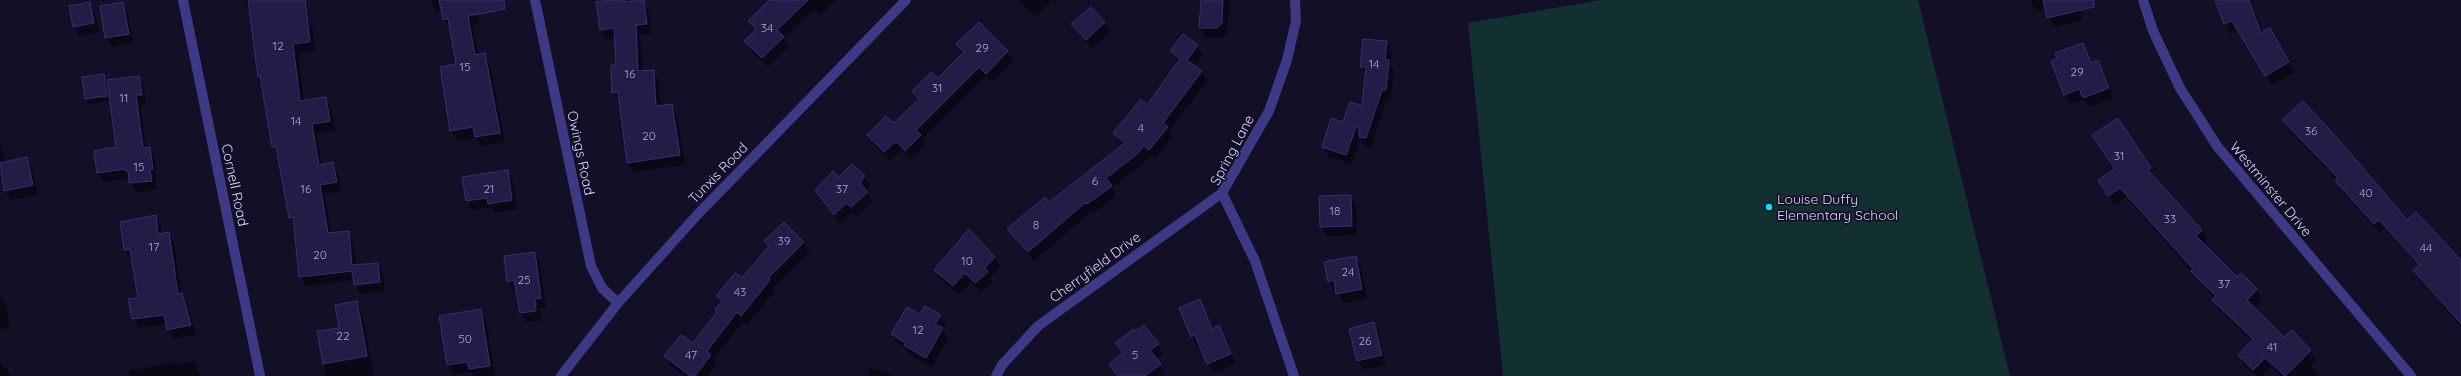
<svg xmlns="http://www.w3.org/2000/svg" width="2461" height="376" viewBox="0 0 2461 376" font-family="Quicksand,sans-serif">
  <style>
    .green { fill: #12302f }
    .shadow { fill: #0007 }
    .building { fill: #241b47; stroke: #3b2d73 }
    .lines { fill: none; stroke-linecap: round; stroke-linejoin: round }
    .minor { stroke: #3d3a85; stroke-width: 10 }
    .poi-dot { fill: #00e5ff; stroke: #130f26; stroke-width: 1.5 }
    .labels { text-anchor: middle; stroke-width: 3.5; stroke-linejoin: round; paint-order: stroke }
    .number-label { font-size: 12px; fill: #aca6d1 }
    .street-label { font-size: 14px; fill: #d9d4ff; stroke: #130f26 }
    .poi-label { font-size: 14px; fill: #d9d4ff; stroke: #130f26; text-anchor: start }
  </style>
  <rect width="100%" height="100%" fill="#130f26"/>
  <path class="green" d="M 1600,0 L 1918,0 L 2010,376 L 1503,376 L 1468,23 Z"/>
  <path class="shadow" d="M 244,0 L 274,0 L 307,21 L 313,30 L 315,51 L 298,53 L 304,102 L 326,98 L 331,108 L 335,130 L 316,133 L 322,165 L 332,164 L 338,173 L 341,191 L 324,194 L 332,234 L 348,232 L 353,242 L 356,266 L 377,264 L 383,273 L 385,291 L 360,294 L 354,280 L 306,286 L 300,276 L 295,227 L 290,217 L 278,156 L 273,147 L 259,76 L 251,14 Z
    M 430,0 L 475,0 L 479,24 L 473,25 L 478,55 L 484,54 L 490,64 L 505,142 L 481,146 L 476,137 L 457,141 L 451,131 L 441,68 L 457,65 L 451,29 L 444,20 L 442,11 L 436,12 Z
    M 605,0 L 629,0 L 629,3 L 643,1 L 649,11 L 652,33 L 640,35 L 643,71 L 653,71 L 659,81 L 660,107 L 671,105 L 677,115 L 685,165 L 634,172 L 628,162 L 620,102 L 613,92 L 617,65 L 615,38 L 606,39 L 601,29 Z
    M 770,0 L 836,0 L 821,15 L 814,9 L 784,39 L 789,47 L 768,67 L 751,51 L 746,41 L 755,31 L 749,21 Z
    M 1018,0 L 1058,0 L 1055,3 L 1052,0 L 1035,18 Z
    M 1202,0 L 1230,0 L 1227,33 L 1222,38 L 1206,38 L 1200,28 Z
    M 2030,0 L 2077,0 L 2082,20 L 2054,27 L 2046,9 L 2036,11 Z
    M 2216,0 L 2251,0 L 2263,34 L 2269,30 L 2294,72 L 2272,85 L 2239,30 L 2230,33 Z
    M 89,3 L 95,13 L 99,32 L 79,36 L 74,26 Z
    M 123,3 L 128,13 L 133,43 L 112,47 L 106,37 Z
    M 1104,23 L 1110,32 L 1092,49 L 1073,25 Z
    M 1386,42 L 1392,52 L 1390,65 L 1394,71 L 1391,99 L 1387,99 L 1371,148 L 1365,146 L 1360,138 L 1352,164 L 1329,157 L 1323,147 L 1344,123 L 1363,107 L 1366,76 L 1361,66 Z
    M 2083,44 L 2092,64 L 2098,62 L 2103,71 L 2114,98 L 2089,107 L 2084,99 L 2070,104 L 2065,95 Z
    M 958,45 L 1007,52 L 1013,61 L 992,82 L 985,76 L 922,139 L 926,145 L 911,160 L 902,150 L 890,161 L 874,145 L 868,135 L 894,124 L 918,101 L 913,91 L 938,80 L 963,54 Z
    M 1197,46 L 1203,55 L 1195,66 L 1202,71 L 1207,81 L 1169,131 L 1173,137 L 1155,159 L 1150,155 L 1143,163 L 1112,188 L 1116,196 L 1094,213 L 1092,211 L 1034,261 L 1009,229 L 1049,203 L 1123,145 L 1114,133 L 1148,106 L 1179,63 L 1171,51 Z
    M 103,75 L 106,81 L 138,77 L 144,87 L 146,104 L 140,105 L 146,148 L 150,148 L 155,157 L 156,190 L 136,193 L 130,178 L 103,182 L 98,172 L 117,148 L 111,101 L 89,104 L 83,78 Z
    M 2284,120 L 2461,263 L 2461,327 L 2420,280 L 2415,271 L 2420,266 L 2385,228 L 2380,233 L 2342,191 L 2337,180 L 2289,130 Z
    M 0,139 L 5,163 L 27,159 L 32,168 L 38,195 L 11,200 L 5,191 L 0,170 Z
    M 2099,145 L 2150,168 L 2155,178 L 2202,230 L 2207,240 L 2202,244 L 2237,278 L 2241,274 L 2257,290 L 2262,300 L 2254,308 L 2284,339 L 2310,350 L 2316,360 L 2310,366 L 2319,376 L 2281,376 L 2271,367 L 2262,376 L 2256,376 L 2244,364 L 2239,355 L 2252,341 L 2219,310 L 2213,300 L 2215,298 L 2126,197 L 2114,205 L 2105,190 L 2115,170 Z
    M 852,165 L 865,177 L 870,187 L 866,191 L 872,202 L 857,216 L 852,212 L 840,224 L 816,191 L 840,178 Z
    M 507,171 L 513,181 L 517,209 L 495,213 L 491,207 L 472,210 L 467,200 Z
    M 1351,196 L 1356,206 L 1357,235 L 1327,236 L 1321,226 Z
    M 155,216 L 161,226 L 162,234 L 169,233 L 174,243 L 181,293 L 187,303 L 196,335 L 174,339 L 167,324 L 139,328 L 133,318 L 139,298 L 133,259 L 131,260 L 125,250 Z
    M 784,223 L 804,243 L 809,252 L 773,288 L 775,291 L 747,325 L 743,321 L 713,360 L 716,365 L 708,376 L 684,376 L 671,366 L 666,357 L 693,345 L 718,313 L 722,304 L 717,296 L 742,280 L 769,248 L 766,242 Z
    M 969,231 L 995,258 L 1000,267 L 990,278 L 993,282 L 981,292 L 971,282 L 959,295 L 941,280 L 935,271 Z
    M 535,253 L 540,263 L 546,308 L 540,308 L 541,321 L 526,322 L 521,313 L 517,290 L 513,291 L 508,281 Z
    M 1355,257 L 1361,267 L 1367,299 L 1343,303 L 1337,290 L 1334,291 L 1329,281 Z
    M 0,294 L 5,303 L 10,328 L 0,329 Z
    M 1199,301 L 1213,329 L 1219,327 L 1224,336 L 1236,364 L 1213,373 L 1200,345 L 1197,346 L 1192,337 L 1180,308 Z
    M 356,302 L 362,312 L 374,376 L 326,376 L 318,332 L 340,329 Z
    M 480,310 L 486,320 L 495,375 L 474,376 L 471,372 L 454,375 L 448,365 L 440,317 Z
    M 940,315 L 946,325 L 943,330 L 948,339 L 932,367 L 910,355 L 907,349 L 898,344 L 892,334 L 921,316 Z
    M 1373,324 L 1379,333 L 1386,365 L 1363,370 L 1358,360 Z
    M 1116,344 L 1158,344 L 1163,354 L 1156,360 L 1165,374 L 1163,376 L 1117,376 L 1110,364 L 1123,354 Z
    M 0,360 L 2,367 L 5,367 L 11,376 L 0,376 Z
    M 194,361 L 201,376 L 130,376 L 129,371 L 174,362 L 176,365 Z
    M 870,368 L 895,376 L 868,376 Z"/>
  <path class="building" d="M 248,0 L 305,0 L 310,42 L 293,44 L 300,101 L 326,97 L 330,121 L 312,124 L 319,165 L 333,162 L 337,182 L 320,185 L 328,233 L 349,231 L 352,265 L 378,263 L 380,282 L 354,285 L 352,271 L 299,277 L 293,217 L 289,218 L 276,147 L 272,147 L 260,76 L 258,77 Z
    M 439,0 L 504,0 L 505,9 L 468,16 L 475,55 L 485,53 L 500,133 L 475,137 L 473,127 L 450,131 L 440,67 L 456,64 L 448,19 L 443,20 Z
    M 610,0 L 625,0 L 625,2 L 644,0 L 647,24 L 636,25 L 638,71 L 654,70 L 656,106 L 672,104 L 680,155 L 627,163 L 618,92 L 612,93 L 611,65 L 616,65 L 614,28 L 600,30 L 596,2 Z
    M 769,0 L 808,0 L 777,30 L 784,37 L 762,58 L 744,41 L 756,29 L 748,21 Z
    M 1201,0 L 1223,0 L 1222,23 L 1217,28 L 1199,28 Z
    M 2043,0 L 2094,0 L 2094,7 L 2047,18 Z
    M 2215,0 L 2249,0 L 2261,33 L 2270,28 L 2289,62 L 2265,76 L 2232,21 L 2224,24 Z
    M 90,2 L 94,23 L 73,27 L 69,6 Z
    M 123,2 L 129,34 L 105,38 L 100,6 Z
    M 1091,7 L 1105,22 L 1086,40 L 1071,24 Z
    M 979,22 L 1008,51 L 986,74 L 979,67 L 916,130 L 921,135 L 905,151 L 896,141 L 884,152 L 867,135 L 886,116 L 894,123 L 919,99 L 912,91 L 931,72 L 938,78 L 964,52 L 956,44 Z
    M 1183,34 L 1198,45 L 1187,60 L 1202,71 L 1163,123 L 1168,127 L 1149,150 L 1144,146 L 1137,154 L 1106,178 L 1112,186 L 1087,204 L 1086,202 L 1028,252 L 1007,229 L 1045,197 L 1049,202 L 1125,143 L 1113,133 L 1141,99 L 1147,105 L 1180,59 L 1170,51 Z
    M 1363,39 L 1387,41 L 1385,60 L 1389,60 L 1386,90 L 1382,90 L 1366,138 L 1359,137 L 1359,128 L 1356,127 L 1346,155 L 1322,147 L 1331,118 L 1343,122 L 1350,102 L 1362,106 L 1366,67 L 1360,67 Z
    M 2083,43 L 2091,63 L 2098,60 L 2109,88 L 2083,98 L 2079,89 L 2064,95 L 2051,61 L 2057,58 L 2055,53 Z
    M 104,74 L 107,96 L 85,99 L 82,77 Z
    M 139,76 L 142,95 L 136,95 L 143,148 L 150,147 L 153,169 L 150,169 L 152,181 L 129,183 L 128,171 L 125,171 L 125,169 L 97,173 L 94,151 L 116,147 L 107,80 Z
    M 2303,101 L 2340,141 L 2407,220 L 2416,212 L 2461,260 L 2461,324 L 2413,270 L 2420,265 L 2379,220 L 2374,224 L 2335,181 L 2338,178 L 2282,120 Z
    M 2118,118 L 2151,168 L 2148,170 L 2202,230 L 2196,236 L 2237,277 L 2241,273 L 2257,289 L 2247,300 L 2284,337 L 2292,330 L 2311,350 L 2285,376 L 2265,358 L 2253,370 L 2238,355 L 2253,339 L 2212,300 L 2216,296 L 2191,271 L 2193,269 L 2120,188 L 2108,196 L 2098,180 L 2115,169 L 2092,135 Z
    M 27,157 L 33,185 L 4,191 L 0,163 Z
    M 852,164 L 865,176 L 860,183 L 868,192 L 851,207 L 846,203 L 834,215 L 815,190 L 833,171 L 839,177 Z
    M 508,170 L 512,200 L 488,204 L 487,198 L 466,201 L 462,177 Z
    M 1351,195 L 1352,226 L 1320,227 L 1319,196 Z
    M 156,215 L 158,234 L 169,232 L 178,294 L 182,293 L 191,325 L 167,330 L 164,315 L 132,319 L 128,299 L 138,298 L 130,250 L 124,250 L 120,222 Z
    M 784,222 L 804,242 L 768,278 L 770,280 L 741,316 L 737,312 L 707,351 L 711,355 L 695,376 L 690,376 L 664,356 L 681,335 L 693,343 L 717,312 L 715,310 L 722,301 L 716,296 L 735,273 L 742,278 L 769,246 L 764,241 Z
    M 969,229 L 995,257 L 985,268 L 988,272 L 975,283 L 965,273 L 953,286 L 934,270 Z
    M 535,252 L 541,298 L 535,299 L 536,311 L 520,313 L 514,280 L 507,282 L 504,256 Z
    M 1356,256 L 1362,289 L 1336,294 L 1334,280 L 1328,282 L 1324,262 Z
    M 1200,299 L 1212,329 L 1219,325 L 1231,354 L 1207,364 L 1195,335 L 1191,337 L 1179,308 Z
    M 357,301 L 367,356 L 323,364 L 317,331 L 339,328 L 335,305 Z
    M 925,306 L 941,315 L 935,324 L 943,328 L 926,358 L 904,345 L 905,343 L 891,334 L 907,307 L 920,314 Z
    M 481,309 L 490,366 L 469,369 L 467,362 L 447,365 L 439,316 Z
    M 1374,322 L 1382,355 L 1357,361 L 1349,329 Z
    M 1144,325 L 1159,344 L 1150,350 L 1161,364 L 1145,376 L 1118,376 L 1109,364 L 1123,353 L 1115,343 L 1134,329 L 1136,331 Z"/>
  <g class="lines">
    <path class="minor" d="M 183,0 L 260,376
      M 535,0 L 591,266 L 602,288 L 618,303
      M 2143,0 L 2153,31 L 2180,88 L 2217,146 L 2411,376
      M 1222,193 L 1255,261 L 1294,376
      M 561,376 L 618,303 L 698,214 L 906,0
      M 996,376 L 1002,365 L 1038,326 L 1222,193 L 1269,111 L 1287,60 L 1296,21 L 1295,0"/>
  </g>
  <circle class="poi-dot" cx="1769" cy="207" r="4"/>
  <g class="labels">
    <g class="number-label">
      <text x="767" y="32">34</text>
      <text x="278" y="50">12</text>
      <text x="982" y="52">29</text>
      <text x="1374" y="68">14</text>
      <text x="465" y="71">15</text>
      <text x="2077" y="76">29</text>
      <text x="630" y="78">16</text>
      <text x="937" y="92">31</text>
      <text x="124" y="102">11</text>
      <text x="296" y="125">14</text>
      <text x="1141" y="132">4</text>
      <text x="2311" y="135">36</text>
      <text x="649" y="140">20</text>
      <text x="2119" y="160">31</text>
      <text x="139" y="171">15</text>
      <text x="1095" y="185">6</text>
      <text x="306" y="193">16</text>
      <text x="489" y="193">21</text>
      <text x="842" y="193">37</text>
      <text x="2366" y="197">40</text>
      <text x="1335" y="215">18</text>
      <text x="2170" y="223">33</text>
      <text x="1036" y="229">8</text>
      <text x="784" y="245">39</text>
      <text x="154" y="251">17</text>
      <text x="2426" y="252">44</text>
      <text x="320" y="259">20</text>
      <text x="967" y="265">10</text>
      <text x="1348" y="276">24</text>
      <text x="524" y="284">25</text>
      <text x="2224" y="288">37</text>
      <text x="740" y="296">43</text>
      <text x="918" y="334">12</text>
      <text x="343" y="340">22</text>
      <text x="465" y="343">50</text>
      <text x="1365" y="345">26</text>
      <text x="2272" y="351">41</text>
      <text x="691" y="359">47</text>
      <text x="1135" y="359">5</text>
    </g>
    <g class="street-label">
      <text transform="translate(1232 150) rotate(-62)" y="5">Spring Lane</text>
      <text transform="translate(581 153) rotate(78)" y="5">Owings Road</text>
      <text transform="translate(718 173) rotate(-46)" y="5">Tunxis Road</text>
      <text transform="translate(235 185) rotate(78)" y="5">Cornell Road</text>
      <text transform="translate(2271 189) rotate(50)" y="5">Westminster Drive</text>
      <text transform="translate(1095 267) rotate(-36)" y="5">Cherryfield Drive</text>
    </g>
    <g class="poi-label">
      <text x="1777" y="204">Louise Duffy<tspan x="1777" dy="16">Elementary School</tspan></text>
    </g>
  </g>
</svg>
